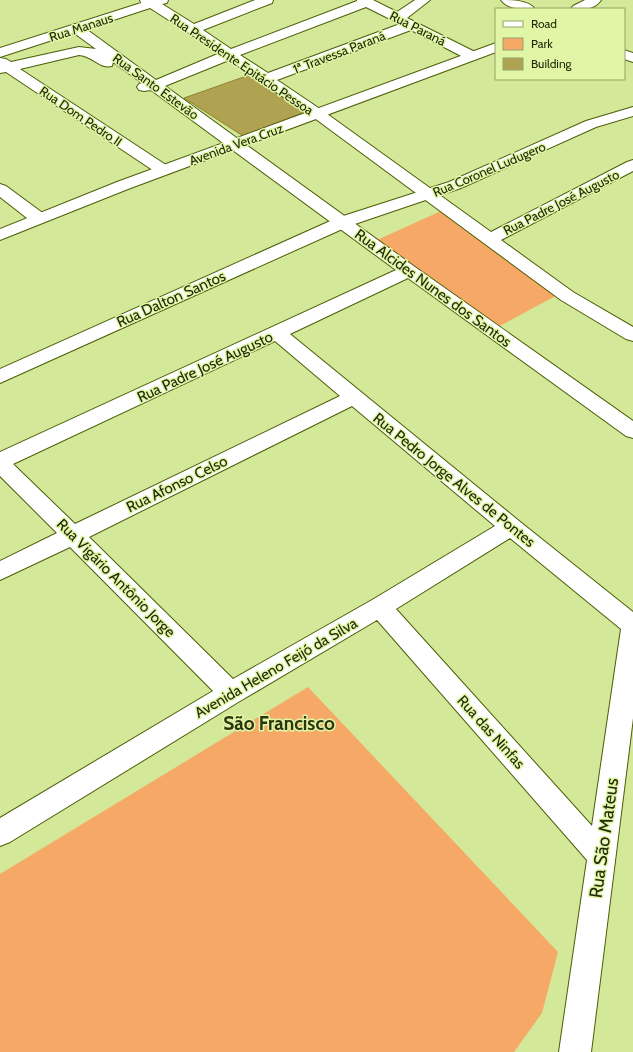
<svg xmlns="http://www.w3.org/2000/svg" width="633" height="1052" viewBox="0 0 633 1052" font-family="Cabin,sans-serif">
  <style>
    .green { fill: #f6a966 }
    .building { fill: #afa250; stroke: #90832f }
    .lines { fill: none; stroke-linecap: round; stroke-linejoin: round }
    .minor-casing { stroke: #4d5d06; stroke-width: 2 }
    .major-casing { stroke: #4d5d06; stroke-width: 2 }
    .minor { fill: #fff; fill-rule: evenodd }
    .major { fill: #fff; fill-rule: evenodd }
    .labels { text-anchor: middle; stroke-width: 3; stroke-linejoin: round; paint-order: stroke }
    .far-street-label { font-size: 13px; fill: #232a0a; stroke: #e0f6a6 }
    .street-label { font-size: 15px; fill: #232a0a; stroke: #e0f6a6 }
    .near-street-label { font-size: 18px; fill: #232a0a; stroke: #e0f6a6 }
    .district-label { font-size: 19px; font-weight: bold; fill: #2c350c; stroke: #e0f6a6 }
  </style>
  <rect width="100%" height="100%" fill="#d3e899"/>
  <path class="green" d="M 441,211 L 561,293 L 496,328 L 377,240 Z
    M 308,687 L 558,952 L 542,1013 L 514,1052 L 0,1052 L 0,874 Z"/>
  <path class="building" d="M 255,73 L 307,111 L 243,136 L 184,98 Z"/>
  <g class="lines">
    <defs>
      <path id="minor" d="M 140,0 L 168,0 L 167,3 L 162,4 L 194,24 L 255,0 L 273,0 L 272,3 L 203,30 L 231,49 L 357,1 L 357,0 L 373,0 L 397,12 L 415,0 L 430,0 L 407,18 L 477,53 L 479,56 L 477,59 L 472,60 L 467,59 L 411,30 L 277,80 L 323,111 L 491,232 L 627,162 L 633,160 L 633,171 L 501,240 L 573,292 L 633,327 L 633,341 L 626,339 L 561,300 L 313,117 L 229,60 L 165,86 L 415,267 L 633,421 L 633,438 L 626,436 L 408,278 L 290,334 L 519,521 L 633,612 L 633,718 L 591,1052 L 559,1052 L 587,860 L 377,620 L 240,701 L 10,842 L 0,846 L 0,818 L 213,691 L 70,547 L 0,580 L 0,561 L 57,533 L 0,476 L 0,452 L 396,270 L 151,90 L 144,91 L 139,90 L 137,87 L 139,84 L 142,83 L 113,62 L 112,66 C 99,69 93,56 79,55 L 20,69 L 169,167 L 171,170 L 169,173 L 163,175 L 157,173 L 6,72 L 0,73 L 0,58 L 6,59 L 11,62 L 79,47 L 96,49 L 74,33 L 0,57 L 0,48 L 141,3 ZM 366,7 L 400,24 L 268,73 L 240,55 ZM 150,8 L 220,53 L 156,80 L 86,29 ZM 275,341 L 340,396 L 75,524 L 13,464 ZM 352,406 L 495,526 L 372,600 L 233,679 L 89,537 ZM 510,538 L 621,629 L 592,826 L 396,609 Z
        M 501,0 C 511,0 528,0 535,9 C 524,9 508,10 501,0 Z
        M 624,50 L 633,53 L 633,62 L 624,59 Z
        M 0,184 L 6,186 L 44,214 L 46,218 L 44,222 L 38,223 L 32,222 L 0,197 Z"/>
      <path id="major" d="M 585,0 L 601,0 C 595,10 582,9 571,9 L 573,6 Z
        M 496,43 L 496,52 L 128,189 L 0,240 L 0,229 L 117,182 Z
        M 633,107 L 633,116 L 596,127 L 461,188 L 349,226 L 0,383 L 0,369 L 337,218 L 449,182 L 586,121 Z"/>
    </defs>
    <use href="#minor" class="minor-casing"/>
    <use href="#major" class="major-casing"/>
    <use href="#minor" class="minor"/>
    <use href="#major" class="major"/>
  </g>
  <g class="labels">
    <g class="far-street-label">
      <text transform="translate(81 27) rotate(-18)" y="5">Rua Manaus</text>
      <text transform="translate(418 28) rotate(27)" y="5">Rua Paraná</text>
      <text transform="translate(339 52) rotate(-21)" y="5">1ª Travessa Paraná</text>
      <text transform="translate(242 64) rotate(34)" y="5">Rua Presidente Epitácio Pessoa</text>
      <text transform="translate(156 86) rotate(36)" y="5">Rua Santo Estevão</text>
      <text transform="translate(81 116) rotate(34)" y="5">Rua Dom Pedro II</text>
      <text transform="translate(236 144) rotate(-20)" y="5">Avenida Vera Cruz</text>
      <text transform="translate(489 169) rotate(-23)" y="5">Rua Coronel Ludugero</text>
      <text transform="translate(561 202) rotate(-27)" y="5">Rua Padre José Augusto</text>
    </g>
    <g class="street-label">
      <text transform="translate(433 288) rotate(36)" y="5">Rua Alcides Nunes dos Santos</text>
      <text transform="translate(171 299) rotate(-24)" y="5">Rua Dalton Santos</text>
      <text transform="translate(205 367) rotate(-25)" y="5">Rua Padre José Augusto</text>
      <text transform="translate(454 480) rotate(39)" y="5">Rua Pedro Jorge Alves de Pontes</text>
      <text transform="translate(177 484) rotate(-26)" y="5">Rua Afonso Celso</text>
      <text transform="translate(116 578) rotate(45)" y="5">Rua Vigário Antônio Jorge</text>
      <text transform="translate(276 668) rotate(-30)" y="5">Avenida Heleno Feijó da Silva</text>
      <text transform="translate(491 732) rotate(48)" y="5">Rua das Ninfas</text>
    </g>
    <g class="near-street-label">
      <text transform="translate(604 838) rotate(-82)" y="6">Rua São Mateus</text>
    </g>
    <g class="district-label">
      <text x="279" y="730">São Francisco</text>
    </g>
  </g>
  <rect x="495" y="8" width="130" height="72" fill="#e0f6a6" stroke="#94a468"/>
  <rect x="503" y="21" width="20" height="6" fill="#ffffff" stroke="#94a468"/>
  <text x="531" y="28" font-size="12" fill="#232a0a">Road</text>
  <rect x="503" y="38" width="20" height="12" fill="#f6a966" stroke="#94a468"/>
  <text x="531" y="48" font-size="12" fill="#232a0a">Park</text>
  <rect x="503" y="58" width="20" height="12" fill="#afa250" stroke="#94a468"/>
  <text x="531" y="68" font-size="12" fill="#232a0a">Building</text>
</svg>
